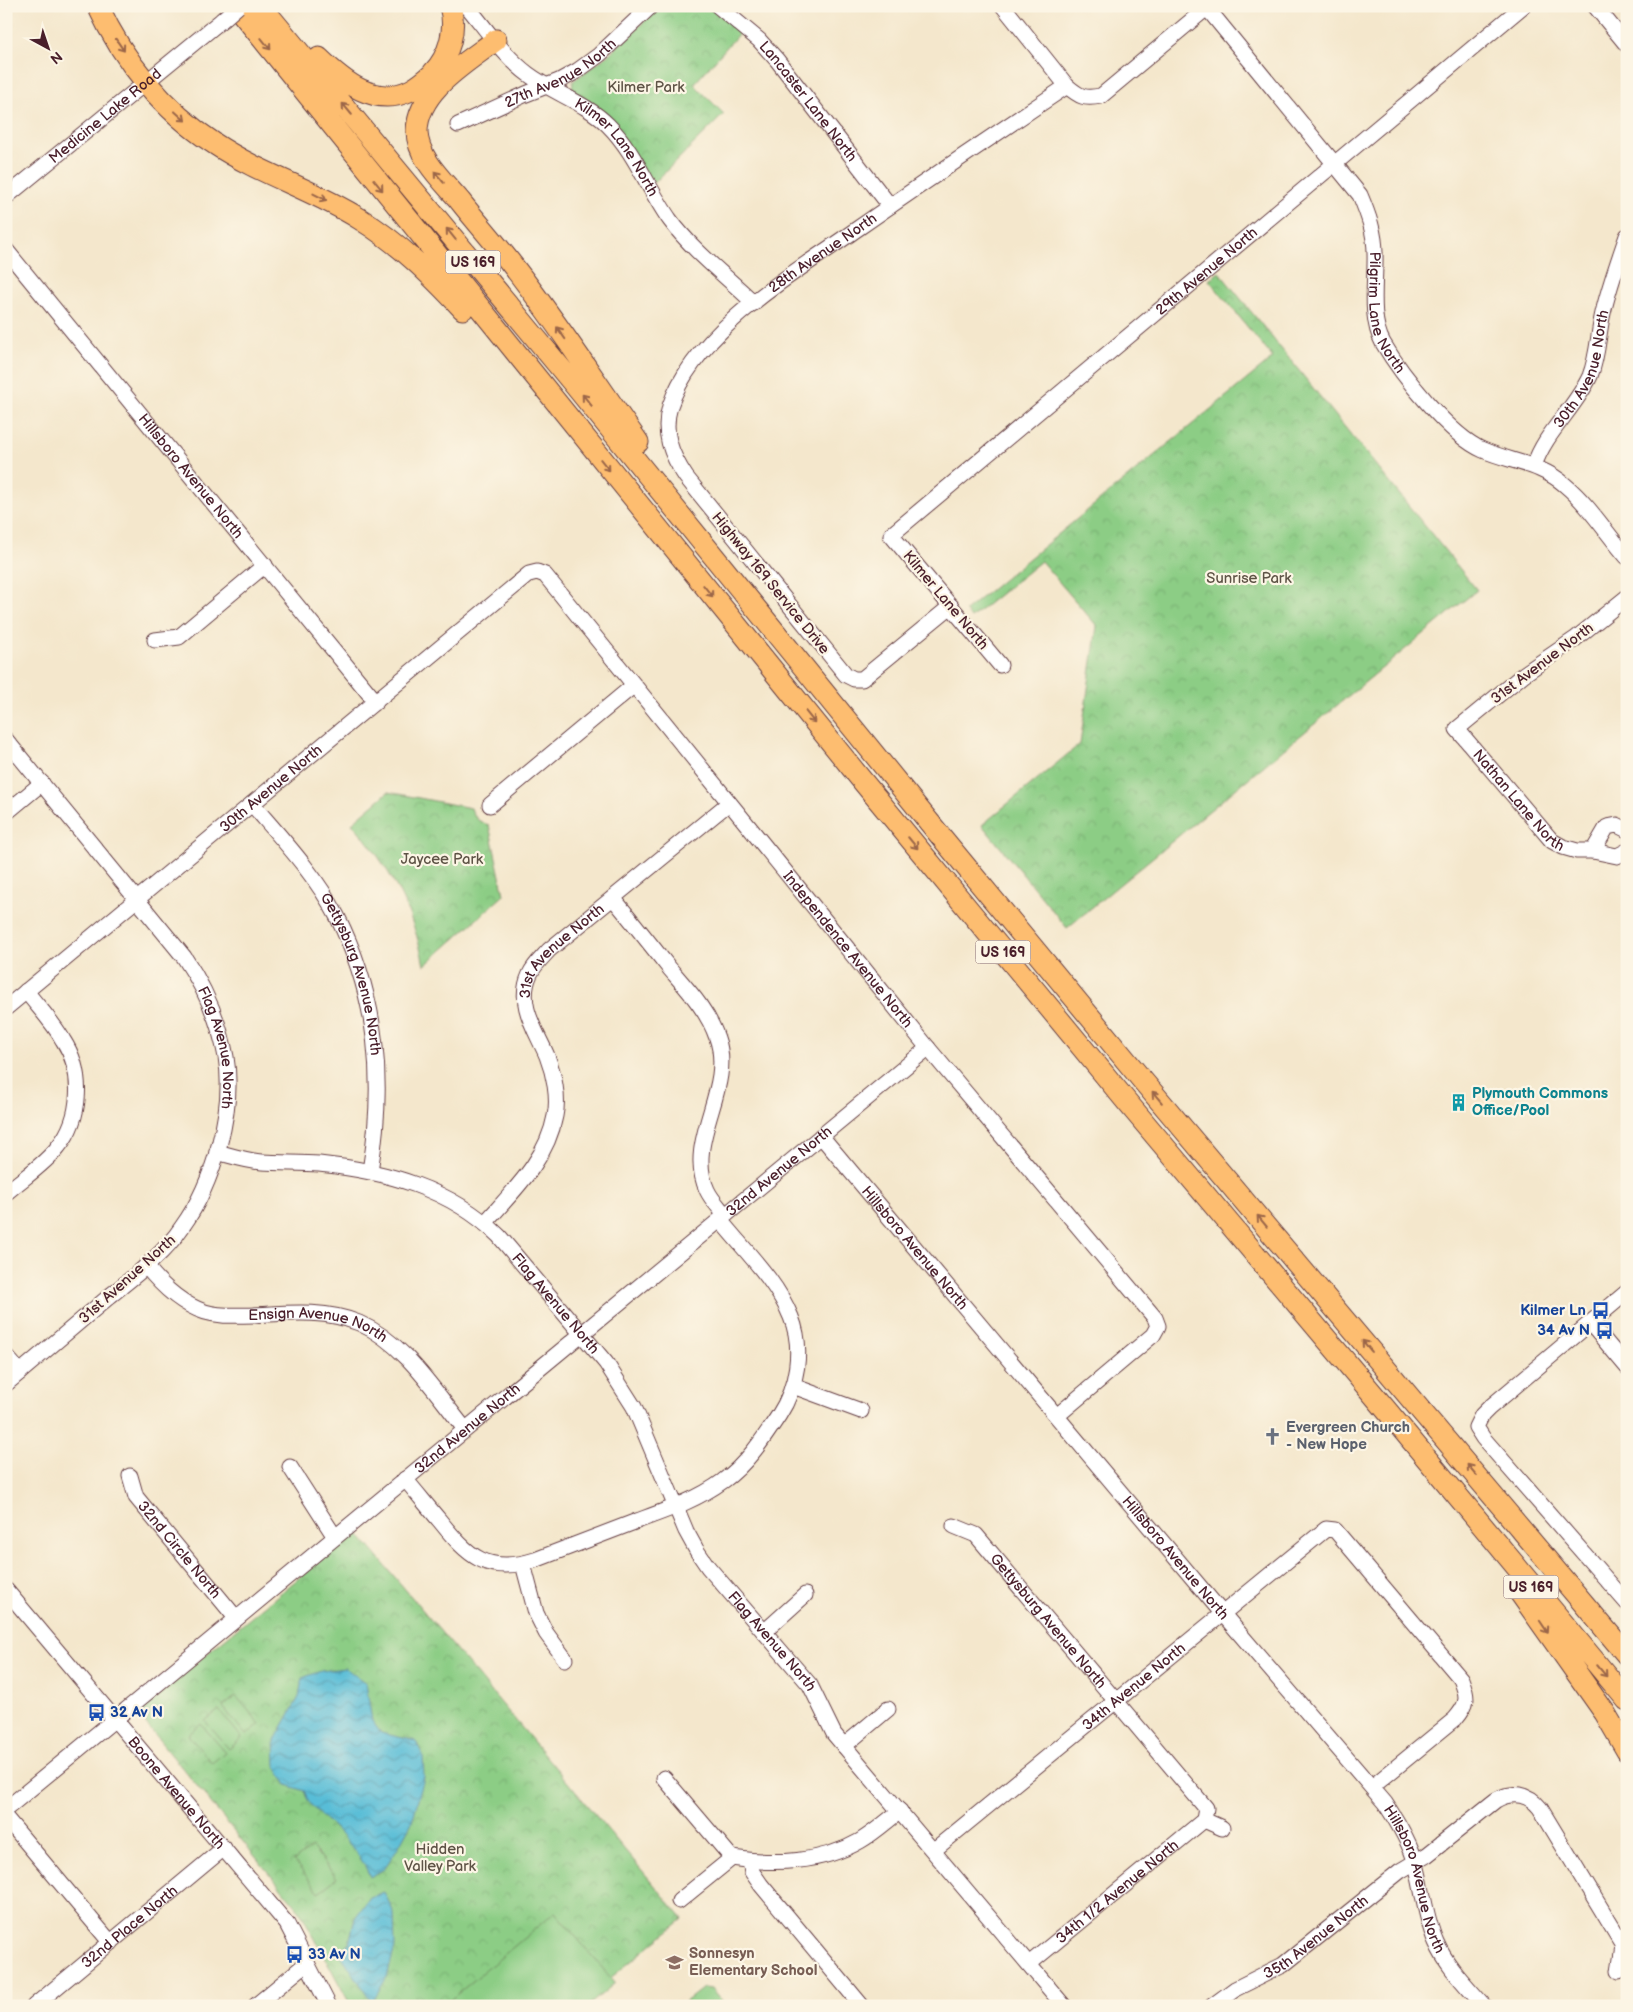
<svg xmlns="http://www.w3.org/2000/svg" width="1633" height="2012" viewBox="0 0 1633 2012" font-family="'Balsamiq Sans',sans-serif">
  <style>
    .park { fill: url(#park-crowns); stroke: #6b7658 }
    .garden { fill: #8ccd85; stroke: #6b7658 }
    .water { fill: url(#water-waves); stroke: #526e81 }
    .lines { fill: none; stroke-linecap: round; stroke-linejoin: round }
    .minor-casing { stroke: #643d43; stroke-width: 17 }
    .highway-casing { stroke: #643d43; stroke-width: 23 }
    .minor { stroke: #fff; stroke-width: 15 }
    .highway { stroke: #fdbd6f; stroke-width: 21 }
    .minor-bridge-casing { stroke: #643d43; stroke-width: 17; stroke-linecap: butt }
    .minor-bridge { stroke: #fff; stroke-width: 15 }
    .oneway { stroke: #9b664a }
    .labels { text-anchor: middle; stroke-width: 4.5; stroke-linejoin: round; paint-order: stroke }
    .shield { fill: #fcf5e5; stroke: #7f5f63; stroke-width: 1 }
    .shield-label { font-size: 14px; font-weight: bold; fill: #4a1f2b }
    .street-label { font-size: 15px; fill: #4a1f2b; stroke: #fcf5e5 }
    .park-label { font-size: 15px; fill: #5e5346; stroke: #fcf5e5 }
    .culture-label { font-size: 15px; font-weight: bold; fill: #0d838f; stroke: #fcf5e5; text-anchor: start }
    .transit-label { font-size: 15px; font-weight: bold; fill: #164399; stroke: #fcf5e5; text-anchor: end }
    .worship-label { font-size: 15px; font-weight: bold; fill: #5b616d; stroke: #fcf5e5; text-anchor: start }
    .education-label { font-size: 15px; font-weight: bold; fill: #785e54; stroke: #fcf5e5; text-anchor: start }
  </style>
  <defs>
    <pattern id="park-crowns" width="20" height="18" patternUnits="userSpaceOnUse" patternTransform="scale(1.25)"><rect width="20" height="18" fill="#8ccd85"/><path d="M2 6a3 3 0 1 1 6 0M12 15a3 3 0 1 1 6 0" fill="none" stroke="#7ab073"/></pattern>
    <pattern id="water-waves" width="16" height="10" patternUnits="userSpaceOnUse" patternTransform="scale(1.25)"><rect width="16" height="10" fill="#59bdd7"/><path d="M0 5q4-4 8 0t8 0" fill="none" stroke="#4c99af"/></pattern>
  </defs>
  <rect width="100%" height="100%" fill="#fcf5e5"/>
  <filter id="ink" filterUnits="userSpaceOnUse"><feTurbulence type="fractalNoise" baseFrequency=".02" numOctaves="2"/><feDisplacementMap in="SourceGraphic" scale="10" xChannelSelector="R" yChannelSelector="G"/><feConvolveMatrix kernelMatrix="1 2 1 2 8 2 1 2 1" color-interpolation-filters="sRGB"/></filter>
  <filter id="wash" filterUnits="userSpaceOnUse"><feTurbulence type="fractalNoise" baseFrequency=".0096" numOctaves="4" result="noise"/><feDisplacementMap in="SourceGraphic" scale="20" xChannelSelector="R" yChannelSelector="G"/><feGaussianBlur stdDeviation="1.12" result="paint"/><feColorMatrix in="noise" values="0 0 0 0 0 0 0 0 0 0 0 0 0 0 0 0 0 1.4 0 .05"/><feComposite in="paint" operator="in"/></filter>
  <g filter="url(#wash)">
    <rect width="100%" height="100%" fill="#f4e7cc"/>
    <path class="park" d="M 661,6 L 709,6 L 742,30 L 694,84 L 724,114 L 654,183 L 572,91 L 573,81 L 607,56 Z
      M 1219,272 L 1477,590 L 1067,928 L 982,825 L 1080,744 L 1097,626 L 1041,561 L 971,618 L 965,611 L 1273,358 L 1209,280 Z
      M 388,792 L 471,808 C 474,818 479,822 489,825 L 504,895 L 424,966 C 414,911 388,864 352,823 Z
      M 356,1531 L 683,1919 L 576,2006 L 351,2006 L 300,1911 L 136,1712 Z"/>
    <path class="garden" d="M 236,1696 L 260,1724 L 246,1735 L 223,1707 Z
      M 219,1710 L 242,1738 L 229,1749 L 205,1721 Z
      M 201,1724 L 225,1752 L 212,1763 L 188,1735 Z
      M 312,1847 L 337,1878 L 319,1892 L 294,1861 Z
      M 555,1912 L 615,1983 L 588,2006 L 443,2006 Z
      M 703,1988 L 711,1989 L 725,2006 L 680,2006 Z"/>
    <path class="water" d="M 345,1668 L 366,1683 L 372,1721 L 381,1733 L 416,1741 L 423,1756 L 424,1778 L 412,1822 L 399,1846 L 384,1869 L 370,1877 C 364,1861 353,1848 341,1835 C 328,1819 311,1812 304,1791 L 287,1785 L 276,1767 L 275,1740 L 299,1697 L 302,1678 L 321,1671 Z
      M 384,1892 L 394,1913 L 395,1947 L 387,1977 L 372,2002 L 339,1952 L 349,1943 L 355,1918 L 370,1897 Z"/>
  </g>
  <g filter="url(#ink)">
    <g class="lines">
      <defs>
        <g id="minor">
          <path id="s1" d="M 467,6 C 486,29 504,56 528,74 C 553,93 585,102 608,125 C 635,152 648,189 670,220 C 693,251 726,276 754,303"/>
          <path id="s2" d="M 718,6 L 759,40 L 777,60 L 890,206"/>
          <path d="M 1003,6 L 1067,86 C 1080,97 1084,99 1101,96 L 1209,6"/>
          <path d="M 1595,6 L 1627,45"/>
          <path id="s3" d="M 1207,8 L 1360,195 C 1368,214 1375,233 1375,253 C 1376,281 1369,318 1383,343 C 1401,374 1450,436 1483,450 C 1511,462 1542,464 1565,485 C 1589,505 1607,534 1627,557"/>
          <path id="s4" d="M 458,125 L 526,94 L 559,81 L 577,71 L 599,55 L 651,6"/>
          <path id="s5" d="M 6,197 L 222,20"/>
          <path id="s6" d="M 6,250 L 376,702"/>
          <path id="s7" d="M 1534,466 C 1545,432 1575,409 1590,376 C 1598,356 1598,334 1603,313 C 1609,287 1618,262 1627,236"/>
          <path id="s8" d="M 1627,597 L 1575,639 L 1524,674 L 1457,729 L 1552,841 L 1563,847 L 1577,851 L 1593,851 L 1617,856 L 1627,851"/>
          <path id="s9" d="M 951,606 L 862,679 L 854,679 L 846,675 L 686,477 C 671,455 662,432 670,406 C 695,330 795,273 857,229 C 927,180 997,133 1067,86"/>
          <path d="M 155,640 L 179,637 L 265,565"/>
          <path id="s10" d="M 1000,665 L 891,535 L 1523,6"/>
          <path id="s11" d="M 6,740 L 184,957 C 205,988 219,1020 226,1057 C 235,1110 213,1184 182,1227 C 164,1254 136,1275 111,1295 C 76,1325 41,1354 6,1384"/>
          <path id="s12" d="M 252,804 C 282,839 315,874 337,916 C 378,998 385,1082 370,1171"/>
          <path d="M 490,805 L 633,686"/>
          <path d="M 6,813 L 42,783"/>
          <path d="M 1593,851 L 1607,827 L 1617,825 L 1627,830"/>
          <path d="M 613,898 C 632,921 651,945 670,969 C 688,990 708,1011 717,1038 C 735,1089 684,1140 707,1190 C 711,1199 719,1207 725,1215"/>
          <path id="s13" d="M 6,1008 L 529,574 L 537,572 L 545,575 L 928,1048 L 1155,1318 L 1158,1326 L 1153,1335 L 1058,1415"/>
          <path id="s14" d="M 821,1136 L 1222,1613 L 1385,1803 C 1397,1821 1410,1842 1416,1864 C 1423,1890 1425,1917 1436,1942 C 1447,1967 1466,1985 1484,2006"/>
          <path id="s15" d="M 217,1152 C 232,1156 247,1161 262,1162 C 281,1163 300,1163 319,1164 C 385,1171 450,1188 499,1236 L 606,1363 L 634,1407 L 686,1531 L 697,1551 L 708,1567 L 810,1685 L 834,1734 L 1064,2006"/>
          <path d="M 6,1193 C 23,1178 44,1165 58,1147 C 82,1118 84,1072 63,1040 C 53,1022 38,1007 26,991"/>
          <path id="s16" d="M 485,1223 C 513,1191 547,1160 555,1116 C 559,1098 554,1074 547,1056 C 536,1030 516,1004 530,974 C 534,965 542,958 549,950 L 729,803"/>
          <path id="s17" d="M 146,1266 C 161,1285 181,1304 205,1312 C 221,1317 238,1315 254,1315 C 289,1313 325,1309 359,1323 C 405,1343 434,1391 465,1429"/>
          <path d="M 1627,1292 L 1489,1408 L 1482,1415 L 1476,1427 L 1483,1438 L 1627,1603"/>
          <path d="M 1590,1323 L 1627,1367"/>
          <path d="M 6,1356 L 20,1372"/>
          <path d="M 793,1386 L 861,1411"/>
          <path d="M 290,1467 L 335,1537"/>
          <path id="s18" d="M 130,1476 L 136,1497 L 236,1618"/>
          <path d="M 405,1479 C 417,1493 428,1507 440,1521 C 468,1556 487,1575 535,1560 C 569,1547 603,1534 637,1521 C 667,1510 697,1500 723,1481 C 746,1465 764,1438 779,1415 C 797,1387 804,1349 791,1317 C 776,1280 744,1250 720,1220"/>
          <path id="s19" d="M 954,1526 L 976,1535 L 1206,1808 L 1204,1820"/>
          <path d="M 523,1564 L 536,1613 L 546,1633 L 565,1659"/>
          <path id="s20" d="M 6,1590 L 287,1924 L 329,2006"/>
          <path d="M 764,1632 L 805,1595"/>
          <path d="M 844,1746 L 888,1709"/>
          <path d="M 664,1778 L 732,1858"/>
          <path id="s21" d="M 6,1809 L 928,1048"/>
          <path d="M 6,1818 L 111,1943"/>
          <path d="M 1204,1820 L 1222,1828"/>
          <path id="s22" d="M 934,1850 L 1326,1529 L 1335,1530 L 1461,1679 C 1468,1697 1469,1703 1455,1719 L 1372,1787"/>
          <path d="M 750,1861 L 752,1872 L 761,1885 L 862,2006"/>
          <path d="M 679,1901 L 732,1858 C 774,1865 822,1863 860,1841 C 874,1833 887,1821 900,1811"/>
          <path id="s23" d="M 1029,1964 L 1204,1820"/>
          <path id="s24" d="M 34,2006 L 224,1848"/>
          <path d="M 255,2006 L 307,1963"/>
          <path id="s25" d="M 1212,2006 L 1235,1989 L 1283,1965 L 1400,1871 L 1427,1855 L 1496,1800 C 1513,1791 1528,1793 1540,1808 L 1623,1945 L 1619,1971"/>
        </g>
        <path id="highway" d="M 98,6 C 123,61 164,111 215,144 C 260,174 314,190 360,219 C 399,243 431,275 463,309
          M 236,6 L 860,778 L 1127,1102 L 1388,1412 L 1627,1700
          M 261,6 L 573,383 L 934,828 L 1143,1081 L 1627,1655
          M 496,40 C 466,63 418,90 417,131 C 417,158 444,182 460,201 C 475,220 491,238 506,257 C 553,316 594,380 638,442
          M 319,58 C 344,82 375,108 411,90 C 423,84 432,74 442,66
          M 433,73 C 449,56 457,30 450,6
          M 1518,1590 L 1605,1713 L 1627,1751"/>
      </defs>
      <use href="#minor" class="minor-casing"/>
      <use href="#highway" class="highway-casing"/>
      <use href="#minor" class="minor"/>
      <use href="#highway" class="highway"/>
      <defs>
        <path id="minor-bridge" d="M 222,20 L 238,6"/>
      </defs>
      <use href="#minor-bridge" class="minor-bridge-casing"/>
      <use href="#minor-bridge" class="minor-bridge"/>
    </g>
    <defs><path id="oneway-shaft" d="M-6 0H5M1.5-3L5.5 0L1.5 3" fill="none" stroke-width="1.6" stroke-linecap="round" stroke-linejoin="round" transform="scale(1.25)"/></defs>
    <g class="oneway">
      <use href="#oneway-shaft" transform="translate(266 44) rotate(51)"/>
      <use href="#oneway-shaft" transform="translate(120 45) rotate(55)"/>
      <use href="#oneway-shaft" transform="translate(347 109) rotate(-130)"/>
      <use href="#oneway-shaft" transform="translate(180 116) rotate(42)"/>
      <use href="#oneway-shaft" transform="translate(439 177) rotate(-130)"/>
      <use href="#oneway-shaft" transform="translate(378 185) rotate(51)"/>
      <use href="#oneway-shaft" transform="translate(320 197) rotate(27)"/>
      <use href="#oneway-shaft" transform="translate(451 234) rotate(-129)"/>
      <use href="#oneway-shaft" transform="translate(561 333) rotate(-125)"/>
      <use href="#oneway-shaft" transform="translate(587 400) rotate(-129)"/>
      <use href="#oneway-shaft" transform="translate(605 465) rotate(51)"/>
      <use href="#oneway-shaft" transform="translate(708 591) rotate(51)"/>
      <use href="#oneway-shaft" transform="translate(810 717) rotate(51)"/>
      <use href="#oneway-shaft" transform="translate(913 843) rotate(50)"/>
      <use href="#oneway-shaft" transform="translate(1157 1097) rotate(-130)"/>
      <use href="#oneway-shaft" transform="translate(1262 1221) rotate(-130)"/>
      <use href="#oneway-shaft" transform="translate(1367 1346) rotate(-130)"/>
      <use href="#oneway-shaft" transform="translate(1472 1470) rotate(-130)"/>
      <use href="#oneway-shaft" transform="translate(1544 1627) rotate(56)"/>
      <use href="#oneway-shaft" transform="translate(1602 1671) rotate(50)"/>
    </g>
  </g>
  <defs>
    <symbol id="building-bare" viewBox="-9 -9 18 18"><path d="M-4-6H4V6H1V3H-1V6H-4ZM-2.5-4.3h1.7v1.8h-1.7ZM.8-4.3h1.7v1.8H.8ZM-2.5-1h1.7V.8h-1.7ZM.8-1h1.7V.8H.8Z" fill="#0f9aa8" stroke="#fcf5e5" stroke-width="2.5" paint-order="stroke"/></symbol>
    <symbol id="bus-bare" viewBox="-9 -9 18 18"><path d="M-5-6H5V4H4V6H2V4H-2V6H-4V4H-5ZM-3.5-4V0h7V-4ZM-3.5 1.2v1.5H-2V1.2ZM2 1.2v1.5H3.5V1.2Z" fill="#1a4fb4" stroke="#fcf5e5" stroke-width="2.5" paint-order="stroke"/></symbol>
    <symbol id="church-bare" viewBox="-9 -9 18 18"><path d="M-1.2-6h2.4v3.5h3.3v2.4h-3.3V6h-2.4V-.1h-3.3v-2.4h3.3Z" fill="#6b7280" stroke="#fcf5e5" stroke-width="2.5" paint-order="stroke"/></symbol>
    <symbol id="school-bare" viewBox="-9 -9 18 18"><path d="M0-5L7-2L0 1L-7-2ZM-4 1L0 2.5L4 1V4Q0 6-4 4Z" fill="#8d6e63" stroke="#fcf5e5" stroke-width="2.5" paint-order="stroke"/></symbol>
  </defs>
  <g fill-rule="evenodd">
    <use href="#building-bare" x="1446" y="1090" width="25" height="25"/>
    <use href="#bus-bare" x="1588" y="1298" width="25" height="25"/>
    <use href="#bus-bare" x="1592" y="1318" width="25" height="25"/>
    <use href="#church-bare" x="1260" y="1424" width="25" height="25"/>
    <use href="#bus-bare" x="84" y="1700" width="25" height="25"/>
    <use href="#bus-bare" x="282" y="1942" width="25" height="25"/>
    <use href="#school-bare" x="662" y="1950" width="25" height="25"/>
  </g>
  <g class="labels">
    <g class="shield">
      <rect x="445.5" y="250.5" width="55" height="23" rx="4"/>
      <rect x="975.5" y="940.5" width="55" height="23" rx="4"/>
      <rect x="1503.5" y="1575.5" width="55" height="23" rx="4"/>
    </g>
    <g class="shield-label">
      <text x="473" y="267">US 169</text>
      <text x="1003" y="957">US 169</text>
      <text x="1531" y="1592">US 169</text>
    </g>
    <g class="street-label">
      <text dy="5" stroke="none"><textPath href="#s4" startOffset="115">27th Avenue North</textPath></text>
      <text dy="5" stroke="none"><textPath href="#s2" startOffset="132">Lancaster Lane North</textPath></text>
      <text dy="5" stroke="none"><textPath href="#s5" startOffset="128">Medicine Lake Road</textPath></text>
      <text dy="5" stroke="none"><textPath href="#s1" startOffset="209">Kilmer Lane North</textPath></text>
      <text dy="5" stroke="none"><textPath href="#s9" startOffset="682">28th Avenue North</textPath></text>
      <text dy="5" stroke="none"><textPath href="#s10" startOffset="581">29th Avenue North</textPath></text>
      <text dy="5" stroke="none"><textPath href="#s3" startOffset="364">Pilgrim Lane North</textPath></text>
      <text dy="5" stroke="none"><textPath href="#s7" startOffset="110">30th Avenue North</textPath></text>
      <text dy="5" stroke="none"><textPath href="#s6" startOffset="292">Hillsboro Avenue North</textPath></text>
      <text transform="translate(771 583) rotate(51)" y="5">Highway 169 Service Drive</text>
      <text transform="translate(946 600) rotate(50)" y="5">Kilmer Lane North</text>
      <text transform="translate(1542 663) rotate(-37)" y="5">31st Avenue North</text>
      <text dy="5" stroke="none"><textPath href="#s13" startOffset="344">30th Avenue North</textPath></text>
      <text dy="5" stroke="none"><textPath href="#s8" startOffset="310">Nathan Lane North</textPath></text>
      <text dy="5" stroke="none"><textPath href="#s13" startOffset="1178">Independence Avenue North</textPath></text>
      <text dy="5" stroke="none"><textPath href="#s16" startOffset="315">31st Avenue North</textPath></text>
      <text dy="5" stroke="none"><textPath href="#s12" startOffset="201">Gettysburg Avenue North</textPath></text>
      <text dy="5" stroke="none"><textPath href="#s11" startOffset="379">Flag Avenue North</textPath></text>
      <text dy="5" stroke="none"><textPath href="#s21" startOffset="1002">32nd Avenue North</textPath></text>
      <text dy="5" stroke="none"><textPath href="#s14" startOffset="146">Hillsboro Avenue North</textPath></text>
      <text transform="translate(127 1279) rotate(-42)" y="5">31st Avenue North</text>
      <text dy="5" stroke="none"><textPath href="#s15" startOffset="389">Flag Avenue North</textPath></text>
      <text dy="5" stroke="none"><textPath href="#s17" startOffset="191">Ensign Avenue North</textPath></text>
      <text dy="5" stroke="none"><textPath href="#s21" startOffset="598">32nd Avenue North</textPath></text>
      <text dy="5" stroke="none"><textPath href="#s18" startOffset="90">32nd Circle North</textPath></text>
      <text dy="5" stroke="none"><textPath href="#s14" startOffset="551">Hillsboro Avenue North</textPath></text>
      <text dy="5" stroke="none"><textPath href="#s19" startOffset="136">Gettysburg Avenue North</textPath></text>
      <text dy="5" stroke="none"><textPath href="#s15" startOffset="794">Flag Avenue North</textPath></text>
      <text dy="5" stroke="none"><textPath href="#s22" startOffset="258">34th Avenue North</textPath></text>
      <text dy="5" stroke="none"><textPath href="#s20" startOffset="265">Boone Avenue North</textPath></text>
      <text dy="5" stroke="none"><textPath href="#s14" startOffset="956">Hillsboro Avenue North</textPath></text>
      <text dy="5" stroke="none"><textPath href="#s23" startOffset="114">34th 1/2 Avenue North</textPath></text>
      <text dy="5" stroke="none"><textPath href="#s24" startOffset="124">32nd Place North</textPath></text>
      <text dy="5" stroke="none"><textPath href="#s25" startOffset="125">35th Avenue North</textPath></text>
    </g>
    <g class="park-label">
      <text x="646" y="92">Kilmer Park</text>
      <text x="1249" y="583">Sunrise Park</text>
      <text x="442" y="864">Jaycee Park</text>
      <text x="440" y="1854">Hidden<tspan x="440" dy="17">Valley Park</tspan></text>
    </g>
    <g class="culture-label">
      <text x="1472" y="1098">Plymouth Commons<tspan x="1472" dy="17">Office/Pool</tspan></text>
    </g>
    <g class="transit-label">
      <text x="1586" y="1315">Kilmer Ln</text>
      <text x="1590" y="1335">34 Av N</text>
      <text x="110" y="1717" text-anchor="start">32 Av N</text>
      <text x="308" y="1959" text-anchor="start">33 Av N</text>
    </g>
    <g class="worship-label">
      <text x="1286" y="1432">Evergreen Church<tspan x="1286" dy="17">- New Hope</tspan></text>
    </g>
    <g class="education-label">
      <text x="689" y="1958">Sonnesyn<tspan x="689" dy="17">Elementary School</tspan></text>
    </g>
  </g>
  <rect width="1633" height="2012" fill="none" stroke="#fcf5e5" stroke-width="25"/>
  <g transform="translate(48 48) rotate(140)" stroke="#fcf5e5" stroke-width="4" paint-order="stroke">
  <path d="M0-4L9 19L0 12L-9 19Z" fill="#4a1f2b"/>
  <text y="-8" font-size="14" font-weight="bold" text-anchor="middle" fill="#4a1f2b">N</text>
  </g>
</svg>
